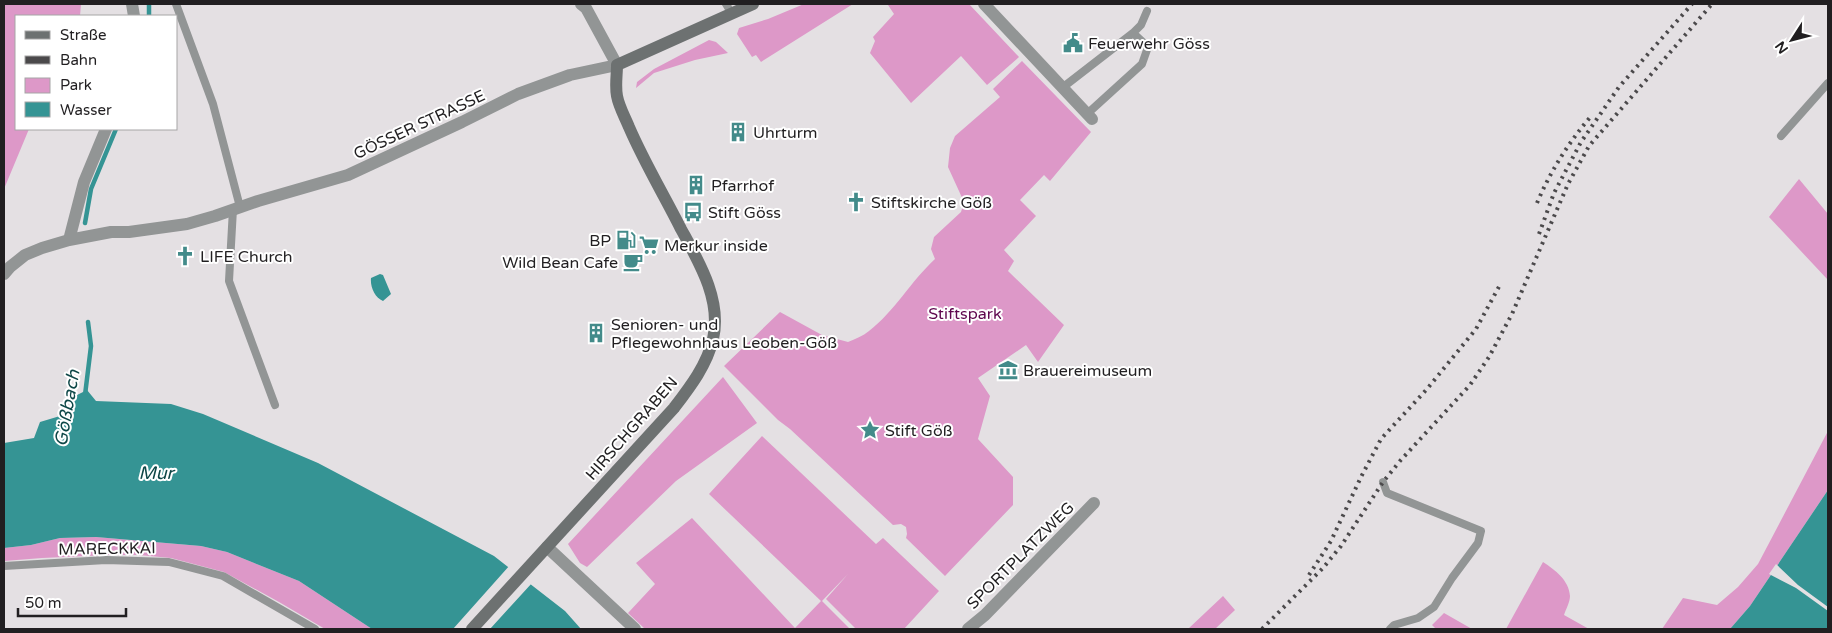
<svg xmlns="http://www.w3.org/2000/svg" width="1832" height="633" viewBox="0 0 1832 633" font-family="'Varela Round',sans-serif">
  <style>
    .green { fill: #dd98c8 }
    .water { fill: #359494 }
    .pier { fill: #e4e0e3 }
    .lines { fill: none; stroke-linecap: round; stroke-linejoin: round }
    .stream { stroke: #359494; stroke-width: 4.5 }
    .lane { stroke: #929595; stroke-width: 8 }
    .street { stroke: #929595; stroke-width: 12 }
    .secondary { stroke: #6d7171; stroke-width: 12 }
    .rail { stroke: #4b494b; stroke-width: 4; stroke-dasharray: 2.5 5; stroke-linecap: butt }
    .labels { text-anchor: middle; stroke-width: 4; stroke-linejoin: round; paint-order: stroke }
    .poi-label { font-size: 16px; fill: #211f21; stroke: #fff; text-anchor: start }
    .street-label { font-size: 16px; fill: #211f21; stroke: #fff }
    .park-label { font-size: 16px; fill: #5f064e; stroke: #fff }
    .water-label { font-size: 18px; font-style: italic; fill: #0e4747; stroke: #fff }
  </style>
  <rect width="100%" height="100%" fill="#e4e0e3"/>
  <path class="green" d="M 4,4 L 81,4 L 80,16 L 16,16 L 16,129 L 29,129 L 4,189 Z
    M 804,4 L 853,4 L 761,62 L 756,55 L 752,57 L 737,34 L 739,28 L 768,19 Z
    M 890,4 L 969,4 L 1019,57 L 987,85 L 961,56 L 911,103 L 870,53 L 875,41 L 873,37 L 894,14 L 888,5 Z
    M 709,40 L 716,42 L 728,53 L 695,60 L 654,73 L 636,88 L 637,82 L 654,69 Z
    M 1022,61 L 1091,132 L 1050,181 L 1044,175 L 1020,200 L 1036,216 L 1004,250 L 1014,261 L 1008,271 L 1064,325 L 1038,362 L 1026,345 L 978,378 L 990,396 L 978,439 L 1013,477 L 1013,505 L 945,576 L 906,538 L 907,534 L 906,527 L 901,524 L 893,525 L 790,429 L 778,420 L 724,366 L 780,312 L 822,335 L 848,342 C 855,339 863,336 869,331 C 894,312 911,281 935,259 L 931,249 L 934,237 L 961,212 L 964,202 L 948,167 L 950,148 L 955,136 L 1000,97 L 993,89 Z
    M 1799,179 L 1828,214 L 1828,280 L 1769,217 Z
    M 723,377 L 757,423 L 676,481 L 587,567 L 580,563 L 568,544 Z
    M 1828,431 L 1828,490 L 1750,606 L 1730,629 L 1662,629 L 1683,598 L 1717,605 L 1738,587 L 1758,564 Z
    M 762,436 L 876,544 L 883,538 L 939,591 L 904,629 L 856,629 L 826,599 L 848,574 L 822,601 L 850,629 L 645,629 L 628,613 L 655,584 L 636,563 L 692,518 L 795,628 L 821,601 L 709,494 Z
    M 96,537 L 201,546 L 227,552 L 299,581 L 372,629 L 325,629 L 279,602 L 224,572 L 171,558 L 139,555 L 108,555 L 42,558 L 4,561 L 4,548 L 31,545 L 60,538 Z
    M 1543,562 C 1555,570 1569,580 1570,596 C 1570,602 1566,609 1564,615 L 1589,629 L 1506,629 Z
    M 1223,596 L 1235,610 L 1215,629 L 1188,629 Z
    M 1444,613 L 1472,629 L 1436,629 L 1432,625 Z"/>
  <path class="water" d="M 380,274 L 383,275 L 391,294 L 383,301 C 375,298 370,287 371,278 Z
    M 87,390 L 96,401 L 171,404 L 203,414 L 318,463 L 494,556 L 565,611 L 581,629 L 372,629 L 299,581 L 227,552 L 201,546 L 96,537 L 60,538 L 31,545 L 4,548 L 4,443 L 34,438 L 40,422 L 70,413 L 77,395 Z
    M 1828,490 L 1828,629 L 1730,629 L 1750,606 Z"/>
  <path class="pier" d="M 1776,564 L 1798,585 L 1828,607 L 1828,611 L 1796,588 L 1769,574 Z
    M 510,565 L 532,583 L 490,629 L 453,629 Z"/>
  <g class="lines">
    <path class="stream" d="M 149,16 L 149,4
      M 85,223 L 91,189 L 116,129
      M 85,395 L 91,346 L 88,322"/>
    <path class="lane" d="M 176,4 L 213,104 L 240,207
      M 726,4 L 732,14
      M 1062,88 L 1133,33 L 1141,25 L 1147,11
      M 1087,114 L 1142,64 L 1148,47 L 1133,33
      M 1781,136 L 1828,83
      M 233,209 L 229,281 L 275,405
      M 1383,482 L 1387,493 L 1481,531 L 1478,543 L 1452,578 L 1434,607 L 1418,618 L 1394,625 L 1390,629
      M 4,566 L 106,560 L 169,562 L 223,576 L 315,629"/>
    <path class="street" d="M 132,4 L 134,16
      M 984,4 L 1092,119
      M 69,240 L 84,182 L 106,129
      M 4,274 L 10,267 L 25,255 L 42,248 L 69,240 L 111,232 L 129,232 L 187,224 L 215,216 L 258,201 L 348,175 L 462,122 L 518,94 L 570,75 L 617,65 L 586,8 L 581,4
      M 547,547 L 635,629
      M 968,629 L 985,615 L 1094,503"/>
    <path class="secondary" d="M 472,629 L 674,408 C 690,387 707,365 713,339 C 722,300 699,262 681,229 C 664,195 644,162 629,127 C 625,117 619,107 617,96 C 615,86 617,75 617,65 L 753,4"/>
    <path class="rail" d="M 1537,203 C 1551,170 1569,142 1592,115
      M 1539,234 L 1554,193 L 1581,142 L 1619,87 L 1692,4
      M 1309,575 L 1331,541 L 1361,477 L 1381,439 L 1427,389 L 1476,329 L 1501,283
      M 1262,629 L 1323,568 L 1341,546 L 1383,482 L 1400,461 L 1470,385 L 1489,357 L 1512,314 L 1568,184 L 1589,146 L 1712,4"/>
  </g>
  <defs>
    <symbol id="civic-bare" viewBox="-9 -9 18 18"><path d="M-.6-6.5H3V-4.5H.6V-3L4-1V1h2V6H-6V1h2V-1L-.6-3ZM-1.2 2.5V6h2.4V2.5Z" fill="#438b8a" stroke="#fff" stroke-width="2.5" paint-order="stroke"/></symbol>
    <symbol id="building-bare" viewBox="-9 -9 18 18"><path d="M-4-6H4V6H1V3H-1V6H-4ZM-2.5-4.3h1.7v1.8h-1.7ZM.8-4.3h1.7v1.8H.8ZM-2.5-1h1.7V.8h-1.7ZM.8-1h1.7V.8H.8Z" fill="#438b8a" stroke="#fff" stroke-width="2.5" paint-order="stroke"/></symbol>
    <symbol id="church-bare" viewBox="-9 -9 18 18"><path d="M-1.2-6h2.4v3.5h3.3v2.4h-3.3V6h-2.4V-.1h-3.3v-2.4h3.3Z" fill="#438b8a" stroke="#fff" stroke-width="2.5" paint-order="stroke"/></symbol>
    <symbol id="bus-bare" viewBox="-9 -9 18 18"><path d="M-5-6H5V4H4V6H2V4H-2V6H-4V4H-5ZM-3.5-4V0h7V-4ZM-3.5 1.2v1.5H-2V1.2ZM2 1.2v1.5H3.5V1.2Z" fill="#438b8a" stroke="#fff" stroke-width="2.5" paint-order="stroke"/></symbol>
    <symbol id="fuel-bare" viewBox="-9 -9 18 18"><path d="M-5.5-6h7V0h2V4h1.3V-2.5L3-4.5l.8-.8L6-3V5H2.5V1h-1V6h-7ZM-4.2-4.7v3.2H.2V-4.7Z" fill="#438b8a" stroke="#fff" stroke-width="2.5" paint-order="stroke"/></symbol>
    <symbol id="supermarket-bare" viewBox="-9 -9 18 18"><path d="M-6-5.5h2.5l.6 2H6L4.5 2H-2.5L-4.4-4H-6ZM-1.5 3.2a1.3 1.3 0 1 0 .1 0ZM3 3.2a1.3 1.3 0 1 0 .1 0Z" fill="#438b8a" stroke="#fff" stroke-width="2.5" paint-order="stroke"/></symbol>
    <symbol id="cafe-bare" viewBox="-9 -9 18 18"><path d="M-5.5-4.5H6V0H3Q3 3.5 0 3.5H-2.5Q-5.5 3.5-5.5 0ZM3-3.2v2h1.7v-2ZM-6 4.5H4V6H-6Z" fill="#438b8a" stroke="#fff" stroke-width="2.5" paint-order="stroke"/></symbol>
    <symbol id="museum-bare" viewBox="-9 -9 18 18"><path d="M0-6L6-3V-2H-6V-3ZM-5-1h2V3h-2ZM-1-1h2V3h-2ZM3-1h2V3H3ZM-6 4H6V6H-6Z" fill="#438b8a" stroke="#fff" stroke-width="2.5" paint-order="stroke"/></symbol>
    <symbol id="sight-bare" viewBox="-9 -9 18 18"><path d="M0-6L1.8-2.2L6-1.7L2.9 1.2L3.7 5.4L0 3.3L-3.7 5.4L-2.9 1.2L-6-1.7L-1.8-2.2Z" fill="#438b8a" stroke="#fff" stroke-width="2.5" paint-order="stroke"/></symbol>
  </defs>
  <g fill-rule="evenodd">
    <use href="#civic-bare" x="1059" y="29" width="28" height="28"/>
    <use href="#building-bare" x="724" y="118" width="28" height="28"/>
    <use href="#building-bare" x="682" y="171" width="28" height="28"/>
    <use href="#church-bare" x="842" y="188" width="28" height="28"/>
    <use href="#bus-bare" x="679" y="198" width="28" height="28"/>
    <use href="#fuel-bare" x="612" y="226" width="28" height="28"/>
    <use href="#supermarket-bare" x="635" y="231" width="28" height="28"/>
    <use href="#church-bare" x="171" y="242" width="28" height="28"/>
    <use href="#cafe-bare" x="619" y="248" width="28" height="28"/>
    <use href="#building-bare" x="582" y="319" width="28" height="28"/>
    <use href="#museum-bare" x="994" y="356" width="28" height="28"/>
    <use href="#sight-bare" x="856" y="416" width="28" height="28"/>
  </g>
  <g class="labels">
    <g class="poi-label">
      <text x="1088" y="49">Feuerwehr Göss</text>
      <text x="753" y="138">Uhrturm</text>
      <text x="711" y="191">Pfarrhof</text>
      <text x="871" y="208">Stiftskirche Göß</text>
      <text x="708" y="218">Stift Göss</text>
      <text x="611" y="246" text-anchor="end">BP</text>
      <text x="664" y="251">Merkur inside</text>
      <text x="200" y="262">LIFE Church</text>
      <text x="618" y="268" text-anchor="end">Wild Bean Cafe</text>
      <text x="611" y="330">Senioren- und<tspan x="611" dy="18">Pflegewohnhaus Leoben-Göß</tspan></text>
      <text x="1023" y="376">Brauereimuseum</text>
      <text x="885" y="436">Stift Göß</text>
    </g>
    <g class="street-label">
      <text transform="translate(419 124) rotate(-25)" y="6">GÖSSER STRASSE</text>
      <text transform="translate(631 428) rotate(-49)" y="6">HIRSCHGRABEN</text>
      <text transform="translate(107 548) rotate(-1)" y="6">MARECKKAI</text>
      <text transform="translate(1020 555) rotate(-45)" y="6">SPORTPLATZWEG</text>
    </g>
    <g class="park-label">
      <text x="965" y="319">Stiftspark</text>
    </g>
    <g class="water-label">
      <text transform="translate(67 408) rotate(-80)" y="6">Gößbach</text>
      <text x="156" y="479">Mur</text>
    </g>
  </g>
  <rect width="1832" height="633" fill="none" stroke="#211f21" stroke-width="10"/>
  <rect x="15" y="15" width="162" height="115" fill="#ffffff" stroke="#a6a5a6"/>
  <rect x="25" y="31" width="25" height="8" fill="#6d7171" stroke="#a6a5a6"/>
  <text x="60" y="40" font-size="15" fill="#211f21">Straße</text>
  <rect x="25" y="56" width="25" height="8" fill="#4b494b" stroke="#a6a5a6"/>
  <text x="60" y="65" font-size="15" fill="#211f21">Bahn</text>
  <rect x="25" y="78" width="25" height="15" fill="#dd98c8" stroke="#a6a5a6"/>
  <text x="60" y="90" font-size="15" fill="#211f21">Park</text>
  <rect x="25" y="102" width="25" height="15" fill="#359494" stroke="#a6a5a6"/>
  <text x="60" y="115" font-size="15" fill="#211f21">Wasser</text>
  <g transform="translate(1792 40) rotate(234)" stroke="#ffffff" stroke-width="4" paint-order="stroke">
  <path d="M0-4L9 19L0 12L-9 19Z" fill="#211f21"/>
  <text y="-8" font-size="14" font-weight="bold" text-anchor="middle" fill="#211f21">N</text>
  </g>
  <path d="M18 608v8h108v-8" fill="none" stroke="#211f21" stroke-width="2.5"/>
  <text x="25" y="608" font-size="15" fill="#211f21" stroke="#ffffff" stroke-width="4" paint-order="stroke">50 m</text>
</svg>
